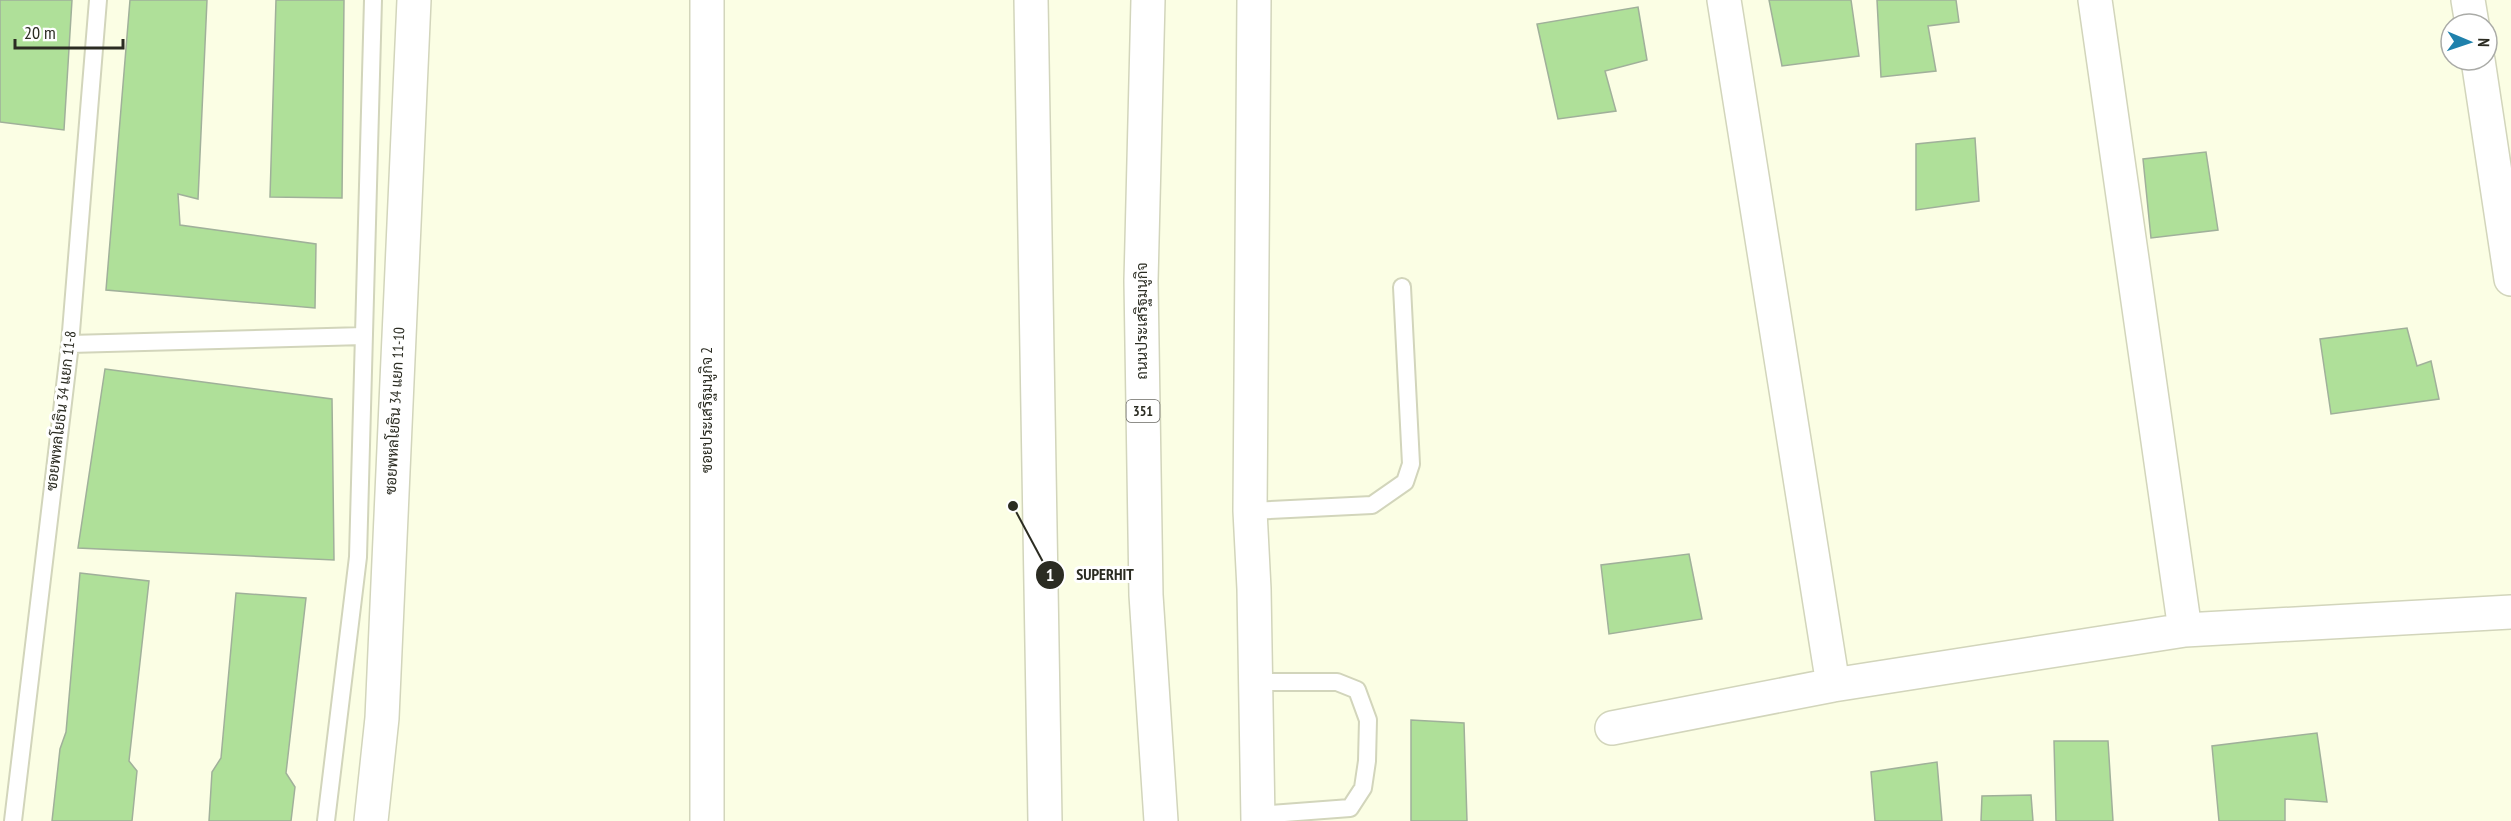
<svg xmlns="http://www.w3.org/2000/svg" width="2511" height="821" viewBox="0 0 2511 821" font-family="'PT Sans Narrow',Sarabun,sans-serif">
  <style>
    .building { fill: #afe099; stroke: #a0b09a; stroke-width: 1.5 }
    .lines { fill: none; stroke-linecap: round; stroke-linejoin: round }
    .lane-casing { stroke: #d2d5bb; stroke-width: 20 }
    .street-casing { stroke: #d2d5bb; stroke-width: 36 }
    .primary-casing { stroke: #d2d5bb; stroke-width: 36 }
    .lane { stroke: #fff; stroke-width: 16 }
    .street { stroke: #fff; stroke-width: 33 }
    .primary { stroke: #fff; stroke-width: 33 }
    .labels { text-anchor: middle; stroke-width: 6; stroke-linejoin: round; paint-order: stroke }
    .shield { fill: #fff; stroke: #6b6b64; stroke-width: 1.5 }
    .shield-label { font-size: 14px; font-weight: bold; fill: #2b2c22 }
    .street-label { font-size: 15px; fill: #2b2c22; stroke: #fff }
    .leader { fill: none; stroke: #2b2c22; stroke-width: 2 }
    .callout-dot { fill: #2b2c22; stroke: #fff; stroke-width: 2 }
    .mark-label { font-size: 18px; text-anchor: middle; font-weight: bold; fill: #fff }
    .callout-label { font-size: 16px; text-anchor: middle; font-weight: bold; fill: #2b2c22; stroke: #fff; stroke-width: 6; stroke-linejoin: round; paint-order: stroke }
  </style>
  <rect width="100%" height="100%" fill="#fbfee4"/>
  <path class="building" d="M 0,0 L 72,0 L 64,130 L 0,122 Z
    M 130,0 L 207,0 L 198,199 L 178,194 L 180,225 L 316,244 L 315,308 L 106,290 Z
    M 276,0 L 344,0 L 342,198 L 270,197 Z
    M 1769,0 L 1851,0 L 1859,56 L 1782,66 Z
    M 1877,0 L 1956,0 L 1959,22 L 1928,26 L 1936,71 L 1881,77 Z
    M 1638,7 L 1647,60 L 1605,71 L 1616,111 L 1558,119 L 1537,24 Z
    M 1975,138 L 1979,201 L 1916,210 L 1916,144 Z
    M 2206,152 L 2218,230 L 2151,238 L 2143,159 Z
    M 2407,328 L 2417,366 L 2431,361 L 2439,399 L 2331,414 L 2320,339 Z
    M 105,369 L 332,399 L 334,560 L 78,548 Z
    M 1689,554 L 1702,619 L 1609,634 L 1601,565 Z
    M 80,573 L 149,581 L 129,761 L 137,771 L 132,821 L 52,821 L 60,749 L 66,732 Z
    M 236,593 L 306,598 L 286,773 L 295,787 L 291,821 L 209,821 L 212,772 L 221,758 Z
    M 1411,720 L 1464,723 L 1467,821 L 1411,821 Z
    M 2317,733 L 2327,802 L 2285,799 L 2285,821 L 2219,821 L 2212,746 Z
    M 2054,741 L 2108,741 L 2113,821 L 2056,821 Z
    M 1937,762 L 1942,821 L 1875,821 L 1871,772 Z
    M 2031,795 L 2033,821 L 1981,821 L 1982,796 Z"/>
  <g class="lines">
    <defs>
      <path id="lane" d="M 70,344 L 364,336
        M 1250,511 L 1372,505 L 1405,482 L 1411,464 L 1402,287
        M 1255,682 L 1337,682 L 1357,690 L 1368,720 L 1367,761 L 1363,788 L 1350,808 L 1258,815
        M 13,821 L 70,344 L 98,0
        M 326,821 L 358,557 L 373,0"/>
      <path id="street" d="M 1031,0 L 1045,821
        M 1724,0 L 1833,685
        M 2095,0 L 2185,630
        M 2468,0 L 2472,24
        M 2478,60 L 2511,279
        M 1612,728 L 1833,685 L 2185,630 L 2511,612
        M 371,821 L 382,718 L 414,0
        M 707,821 L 707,0"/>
      <path id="primary" d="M 1148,0 L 1141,281 L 1146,595 L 1161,821
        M 1254,0 L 1250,511 L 1254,589 L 1258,821"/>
    </defs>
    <use href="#lane" class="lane-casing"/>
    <use href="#street" class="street-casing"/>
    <use href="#primary" class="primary-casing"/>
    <use href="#lane" class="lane"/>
    <use href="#street" class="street"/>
    <use href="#primary" class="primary"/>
  </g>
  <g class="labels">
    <rect class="shield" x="1126.5" y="400" width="33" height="22" rx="4.5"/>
    <g class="shield-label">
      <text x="1143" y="416">351</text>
    </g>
    <g class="street-label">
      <text transform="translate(1142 321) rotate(-90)" y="5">ถนนประเสริฐมนูกิจ</text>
      <text transform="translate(707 410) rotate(-90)" y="5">ซอยประเสริฐมนูกิจ 2</text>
      <text transform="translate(61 411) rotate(-83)" y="5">ซอยพหลโยธิน 34 แยก 11-8</text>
      <text transform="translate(395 411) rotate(-87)" y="5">ซอยพหลโยธิน 34 แยก 11-10</text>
    </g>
  </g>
  <path class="leader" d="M1013 506L1050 575"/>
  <g class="callout-dot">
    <circle cx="1013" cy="506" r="6"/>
    <circle cx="1050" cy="575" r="15"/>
  </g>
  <g class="mark-label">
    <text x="1050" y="581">1</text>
  </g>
  <g class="callout-label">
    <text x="1105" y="580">SUPERHIT</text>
  </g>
  <g transform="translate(2469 42) rotate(92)"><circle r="28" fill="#ffffff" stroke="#aaaba7" stroke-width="1.5"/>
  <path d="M0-4.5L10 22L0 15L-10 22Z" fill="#1f81ac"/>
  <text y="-9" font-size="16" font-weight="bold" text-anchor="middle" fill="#2b2c22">N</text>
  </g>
  <path d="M15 39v9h108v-9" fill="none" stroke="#2b2c22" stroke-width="3"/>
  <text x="24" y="39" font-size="18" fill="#2b2c22" stroke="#ffffff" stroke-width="4.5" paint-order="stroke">20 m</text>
</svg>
